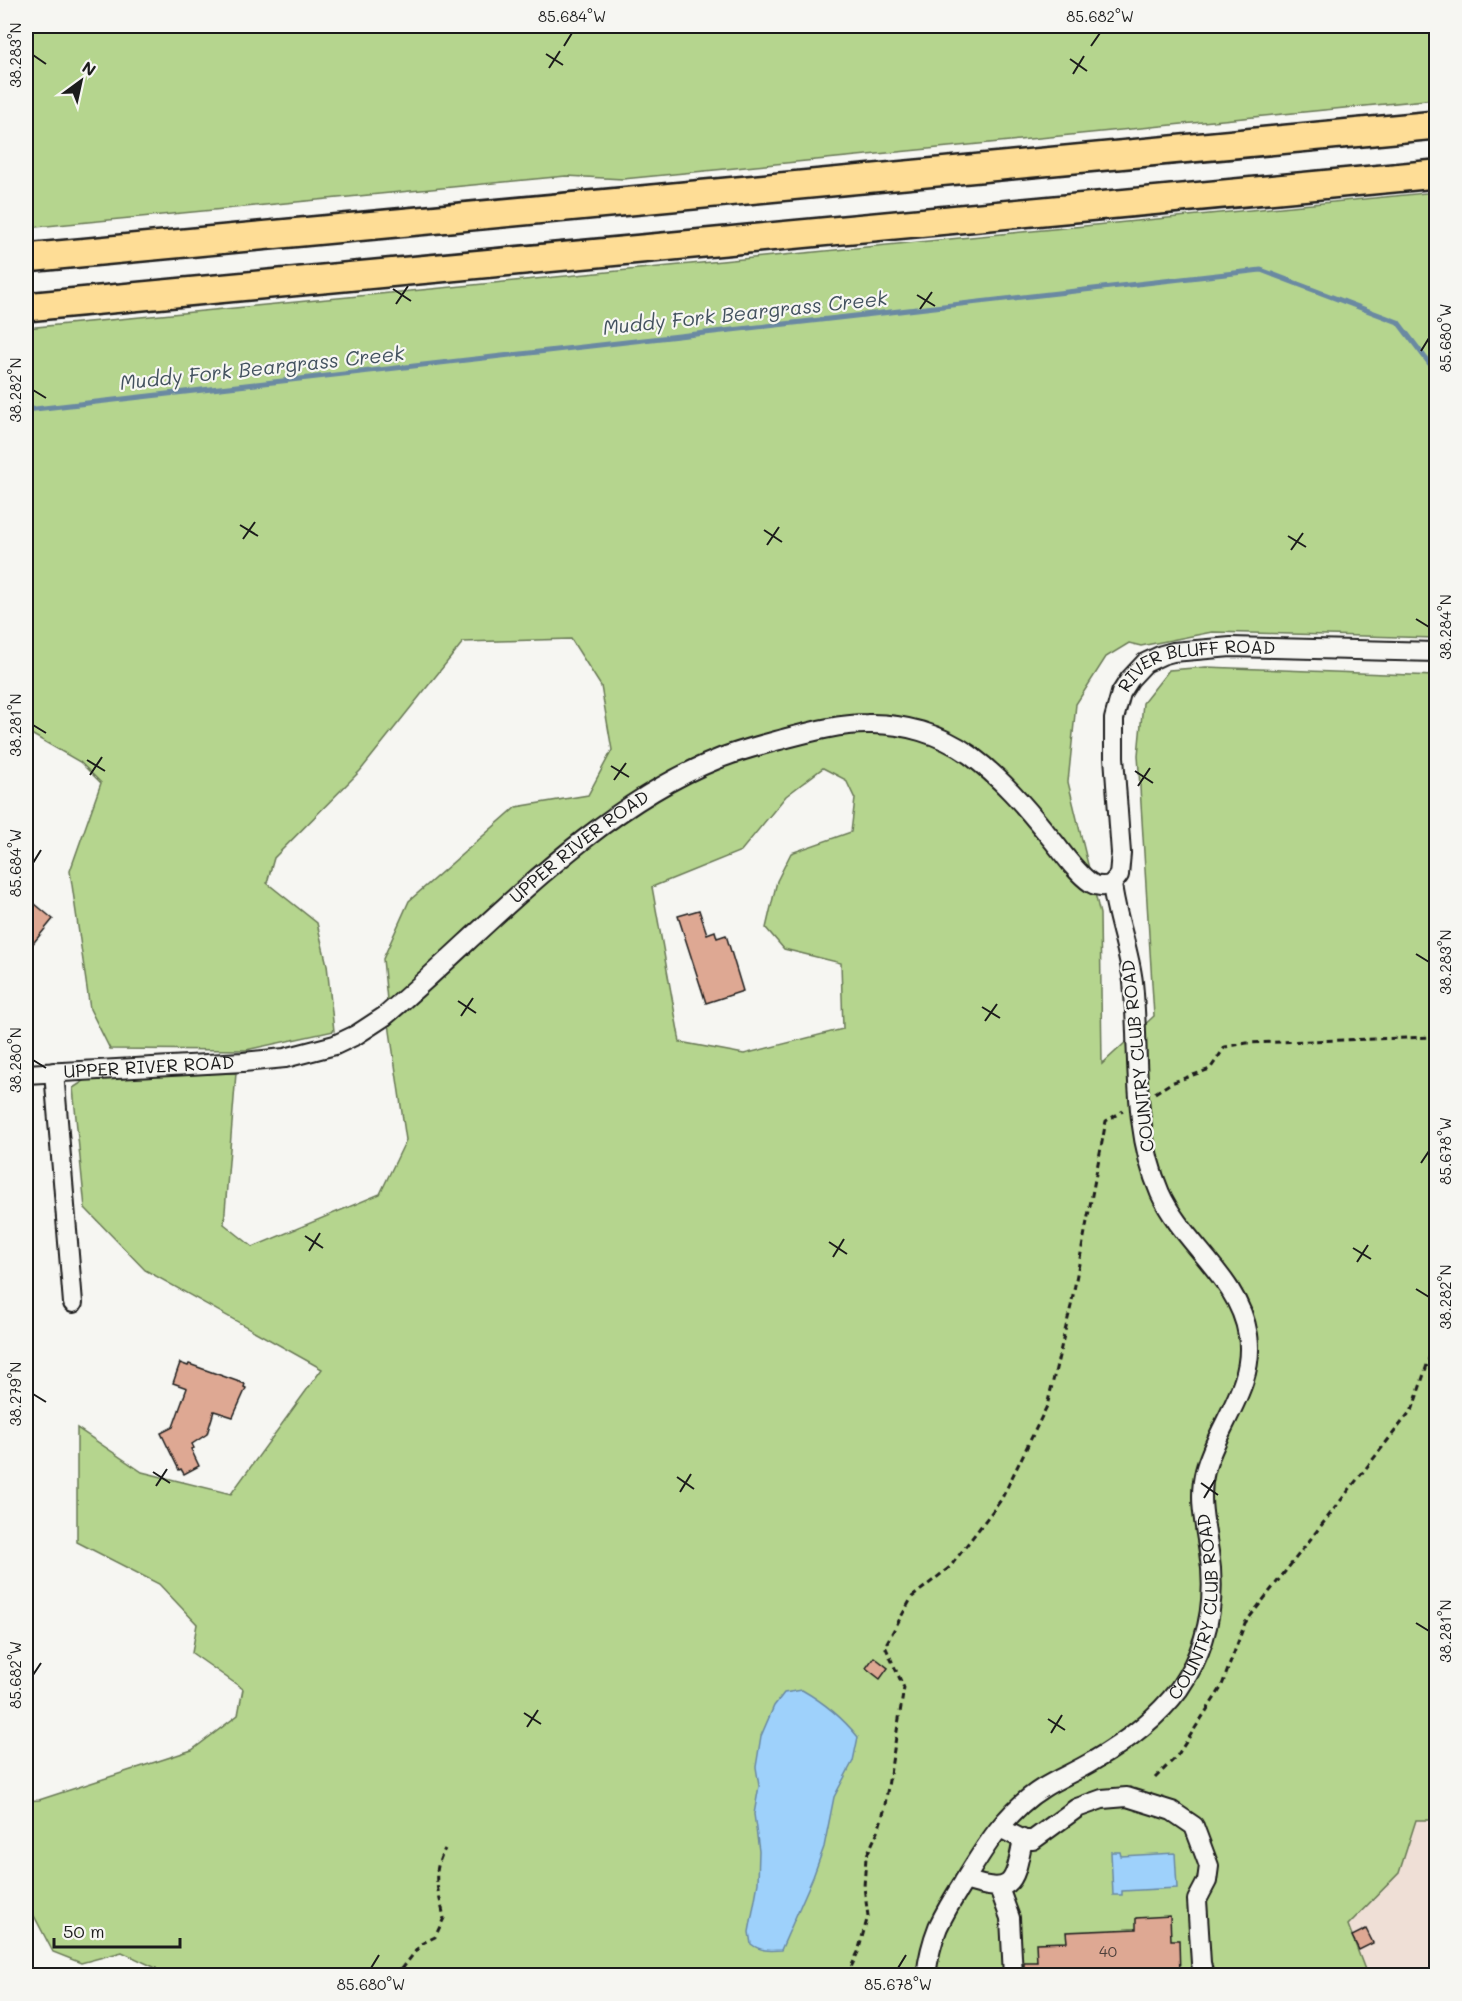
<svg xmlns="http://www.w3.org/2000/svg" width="1462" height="2001" viewBox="0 0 1462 2001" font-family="Mali,sans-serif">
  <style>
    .built { fill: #efdfd6 }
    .green { fill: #b5d58e; stroke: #687855; stroke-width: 1.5; fill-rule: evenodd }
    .water { fill: #9ed1fb; stroke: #6a89a2; stroke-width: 1.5 }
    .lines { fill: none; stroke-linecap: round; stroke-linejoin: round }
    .stream { stroke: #6a89a2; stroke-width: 5 }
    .building { fill: #dea893; stroke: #1c1c1c; stroke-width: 1.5 }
    .minor-casing { stroke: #1c1c1c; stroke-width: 22 }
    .highway-casing { stroke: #1c1c1c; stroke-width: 32 }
    .path { stroke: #1c1c1c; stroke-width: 3; stroke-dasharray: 6 4.5; stroke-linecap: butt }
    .minor { stroke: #f6f6f2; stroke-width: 18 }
    .highway { stroke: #fedd96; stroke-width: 27 }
    .ticks { fill: none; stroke: #1c1c1c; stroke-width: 2 }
    .labels { text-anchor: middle; stroke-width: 4.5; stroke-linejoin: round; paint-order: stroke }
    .number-label { font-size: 15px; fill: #4c3f3a }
    .street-label { font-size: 18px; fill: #1c1c1c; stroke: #f6f6f2 }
    .water-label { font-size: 20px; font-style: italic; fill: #43525f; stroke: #f6f6f2 }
    .neatline { fill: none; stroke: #1c1c1c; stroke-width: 2 }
    .ticks-label { font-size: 15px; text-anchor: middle; fill: #1c1c1c }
  </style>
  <rect width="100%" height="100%" fill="#f6f6f2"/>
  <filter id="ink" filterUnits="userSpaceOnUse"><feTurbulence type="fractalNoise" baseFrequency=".0167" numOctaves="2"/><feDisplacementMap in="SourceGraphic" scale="12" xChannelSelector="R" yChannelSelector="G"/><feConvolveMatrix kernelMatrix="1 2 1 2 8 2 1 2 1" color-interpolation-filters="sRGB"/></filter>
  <g filter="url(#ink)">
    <path class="built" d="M 1416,1820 L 1436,1820 L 1436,1975 L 1367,1975 L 1348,1925 L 1399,1873 Z"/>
    <path class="green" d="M 26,26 L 1436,26 L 1436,99 L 623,179 L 566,176 L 26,228 Z
      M 1436,192 L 1436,638 L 1212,632 L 1141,646 L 1129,643 L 1106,657 L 1076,704 L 1068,782 L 1100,914 L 1102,1064 L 1154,1016 L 1138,755 L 1143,703 L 1169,670 L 1206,667 L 1436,676 L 1436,1820 L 1416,1820 L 1399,1873 L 1348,1925 L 1367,1975 L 150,1976 L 156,1968 L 122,1952 L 81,1963 L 53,1952 L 32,1912 L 26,1906 L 26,1801 L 39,1800 L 192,1750 L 238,1715 L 243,1689 L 192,1653 L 197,1624 L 159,1584 L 77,1542 L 77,1428 L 142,1472 L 231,1494 L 322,1369 L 145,1270 L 85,1208 L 73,1088 L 90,1077 L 236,1073 L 224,1224 L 253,1247 L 380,1194 L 406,1140 L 390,1031 L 383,959 L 409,901 L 516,807 L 588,795 L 612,750 L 601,686 L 571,639 L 463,642 L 360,771 L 274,858 L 267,883 L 317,923 L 327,965 L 334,1031 L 246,1050 L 110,1049 L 90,1009 L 70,871 L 101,783 L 80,762 L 26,731 L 26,328 ZM 823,768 L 846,780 L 855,799 L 851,832 L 791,853 L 777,881 L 766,928 L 784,949 L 841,963 L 843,1029 L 744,1054 L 680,1042 L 652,887 L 741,851 L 786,796 Z"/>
    <path class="water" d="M 802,1690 C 823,1702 842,1717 858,1737 L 853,1761 L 834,1797 L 824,1847 L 813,1877 L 781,1950 C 769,1951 760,1951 751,1944 L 749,1932 L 758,1883 L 759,1851 L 754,1814 L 759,1786 L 756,1767 L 761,1736 L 774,1706 L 784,1693 Z
      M 1111,1852 L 1120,1852 L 1121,1856 L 1175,1853 L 1177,1888 L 1122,1891 L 1122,1895 L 1113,1895 Z"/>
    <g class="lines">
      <path class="stream" d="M 26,410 L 1261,270 L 1398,322 L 1436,372"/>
    </g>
    <path class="building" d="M 35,904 L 53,919 L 26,952 L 26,915 Z
      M 699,910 L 707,934 L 715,931 L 717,938 L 726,935 L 743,991 L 706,1003 L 678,916 Z
      M 180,1363 L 188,1366 L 189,1364 L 245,1384 L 244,1387 L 246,1388 L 233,1417 L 214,1411 L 207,1434 L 192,1444 L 194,1448 L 191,1449 L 199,1466 L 184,1474 L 181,1469 L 179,1470 L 161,1433 L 173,1427 L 187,1388 L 173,1383 Z
      M 874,1657 L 888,1668 L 880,1679 L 866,1668 Z
      M 1170,1916 L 1171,1940 L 1179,1940 L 1180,1976 L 1024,1976 L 1024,1962 L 1037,1962 L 1036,1943 L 1067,1942 L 1066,1932 L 1136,1929 L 1136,1918 Z
      M 1366,1929 L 1373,1943 L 1359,1950 L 1352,1936 Z"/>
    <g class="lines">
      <defs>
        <g id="minor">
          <path id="s1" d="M 1112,884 L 1119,875 L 1121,853 L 1114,757 L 1114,719 L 1121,693 L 1130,679 L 1145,663 L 1162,655 L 1173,652 L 1231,647 L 1436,652"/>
          <path d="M 54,1072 L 73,1303"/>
          <path id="s2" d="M 26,1074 L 243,1062 L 285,1058 L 335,1045 L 356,1035 L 385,1016 C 487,929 592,809 718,759 C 738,751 761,745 783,739 C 810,732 839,724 867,724 C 903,723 941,734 970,755 C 1000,777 1025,806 1049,836 C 1062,851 1074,871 1091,883 C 1098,887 1105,887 1112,884"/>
          <path d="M 1000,1828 L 1024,1840 L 1033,1840 L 1077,1808 L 1102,1799 L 1127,1797 L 1172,1811 L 1194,1826 L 1209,1866 L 1207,1881 L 1197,1900 L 1201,1963 L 1204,1976"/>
          <path d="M 965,1880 C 1014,1896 1014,1884 1023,1839"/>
          <path d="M 999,1888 L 1010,1918 L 1013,1976"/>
          <path id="s3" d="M 926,1976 C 928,1959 932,1942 938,1927 C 945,1912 954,1897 963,1883 C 984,1848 1007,1810 1043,1788 C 1059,1778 1077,1771 1093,1761 C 1124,1743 1157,1718 1179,1689 C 1208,1647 1217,1602 1209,1552 C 1205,1525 1198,1498 1205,1471 C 1217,1425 1256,1386 1248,1335 C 1239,1278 1183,1244 1160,1193 C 1131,1127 1140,1051 1133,982 C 1129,949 1116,917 1112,884"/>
        </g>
        <path id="highway" d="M 26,258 L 1436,125
          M 26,307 L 1436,174"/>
      </defs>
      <use href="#minor" class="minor-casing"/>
      <use href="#highway" class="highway-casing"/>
      <path class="path" d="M 1155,1093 L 1171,1083 L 1210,1069 L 1225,1047 L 1247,1043 L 1436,1037
        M 1155,1778 L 1177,1756 L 1221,1688 L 1245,1623 L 1413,1408 L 1436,1337
        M 402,1969 L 421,1944 L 435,1937 L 444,1918 C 439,1891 430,1875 445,1849
        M 387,1976 L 402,1969 L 406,1976
        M 847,1976 L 858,1952 L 868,1916 L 864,1887 L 866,1857 L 878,1831 L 884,1811 L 904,1688 L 885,1646 L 912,1597 L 950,1567 L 1001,1500 L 1047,1406 L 1071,1306 L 1106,1121 L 1123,1111"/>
      <use href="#minor" class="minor"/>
      <use href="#highway" class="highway"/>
    </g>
  </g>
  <path class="ticks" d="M 564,46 L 572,33M 1091,46 L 1100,33M 546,54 L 563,65M 33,55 L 46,64M 1070,59 L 1087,71M 549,68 L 560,51M 1073,74 L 1084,56M 393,289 L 411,301M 917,295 L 935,306M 396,304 L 408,286M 920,309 L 932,292M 1421,351 L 1429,338M 33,390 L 46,398M 240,525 L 258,536M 764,530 L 782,542M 1288,536 L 1306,547M 243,539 L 255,522M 767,545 L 779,527M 1291,550 L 1303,533M 1416,619 L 1429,627M 33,725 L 46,733M 87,760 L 105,771M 611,766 L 629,777M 1135,771 L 1153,783M 90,775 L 102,757M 614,780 L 626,763M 1138,786 L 1150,768M 33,863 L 41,850M 1416,954 L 1429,962M 458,1001 L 476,1013M 982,1007 L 1000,1018M 461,1016 L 473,998M 985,1021 L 997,1004M 33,1060 L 46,1068M 1421,1163 L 1429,1151M 305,1236 L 323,1248M 829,1242 L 847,1254M 1353,1248 L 1371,1259M 309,1251 L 320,1233M 833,1257 L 844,1239M 1357,1262 L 1368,1245M 1416,1289 L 1429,1297M 33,1394 L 46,1402M 153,1472 L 170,1483M 677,1477 L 694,1489M 1201,1483 L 1218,1495M 156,1486 L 167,1469M 680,1492 L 691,1474M 1204,1498 L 1215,1480M 1416,1623 L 1429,1631M 33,1675 L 41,1663M 524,1713 L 541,1724M 1048,1719 L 1065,1730M 527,1727 L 538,1710M 1051,1733 L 1062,1715M 371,1968 L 379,1955M 898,1968 L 906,1955"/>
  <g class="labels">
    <g class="number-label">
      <text x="1108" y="1957">40</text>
    </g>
    <g class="street-label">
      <text dy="6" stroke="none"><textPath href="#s1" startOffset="282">RIVER BLUFF ROAD</textPath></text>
      <text dy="6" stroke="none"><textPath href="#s2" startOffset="627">UPPER RIVER ROAD</textPath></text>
      <text transform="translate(1138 1056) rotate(-96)" y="6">COUNTRY CLUB ROAD</text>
      <text dy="6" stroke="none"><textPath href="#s2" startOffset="123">UPPER RIVER ROAD</textPath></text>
      <text dy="6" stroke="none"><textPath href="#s3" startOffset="482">COUNTRY CLUB ROAD</textPath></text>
    </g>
    <g class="water-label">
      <text transform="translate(745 313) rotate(-6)" y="7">Muddy Fork Beargrass Creek</text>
      <text transform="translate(262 368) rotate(-6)" y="7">Muddy Fork Beargrass Creek</text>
    </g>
  </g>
  <rect width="1462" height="2001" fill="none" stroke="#f6f6f2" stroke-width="66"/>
  <g transform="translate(81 81) rotate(33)" stroke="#f6f6f2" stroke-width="4.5" paint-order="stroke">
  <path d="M0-4.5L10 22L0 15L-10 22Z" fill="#1c1c1c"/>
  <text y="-9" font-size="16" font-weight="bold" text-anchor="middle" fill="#1c1c1c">N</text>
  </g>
  <path d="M54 1938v9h126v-9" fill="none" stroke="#1c1c1c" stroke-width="3"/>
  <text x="63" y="1938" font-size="18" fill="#1c1c1c" stroke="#f6f6f2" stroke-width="4.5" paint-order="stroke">50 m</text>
  <rect x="33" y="33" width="1396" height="1935" class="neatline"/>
  <g class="ticks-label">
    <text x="572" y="22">85.684°W</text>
    <text x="1100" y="22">85.682°W</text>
    <text transform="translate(16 55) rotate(-90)" y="5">38.283°N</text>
    <text transform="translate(1446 338) rotate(-90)" y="5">85.680°W</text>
    <text transform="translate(16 390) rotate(-90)" y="5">38.282°N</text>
    <text transform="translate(1446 627) rotate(-90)" y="5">38.284°N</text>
    <text transform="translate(16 725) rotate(-90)" y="5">38.281°N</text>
    <text transform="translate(16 863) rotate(-90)" y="5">85.684°W</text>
    <text transform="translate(1446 962) rotate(-90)" y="5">38.283°N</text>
    <text transform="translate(16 1060) rotate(-90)" y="5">38.280°N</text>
    <text transform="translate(1446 1151) rotate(-90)" y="5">85.678°W</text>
    <text transform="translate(1446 1297) rotate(-90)" y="5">38.282°N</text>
    <text transform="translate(16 1394) rotate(-90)" y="5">38.279°N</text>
    <text transform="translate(1446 1631) rotate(-90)" y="5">38.281°N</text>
    <text transform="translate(16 1675) rotate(-90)" y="5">85.682°W</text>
    <text x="371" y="1990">85.680°W</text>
    <text x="898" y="1990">85.678°W</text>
  </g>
</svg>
